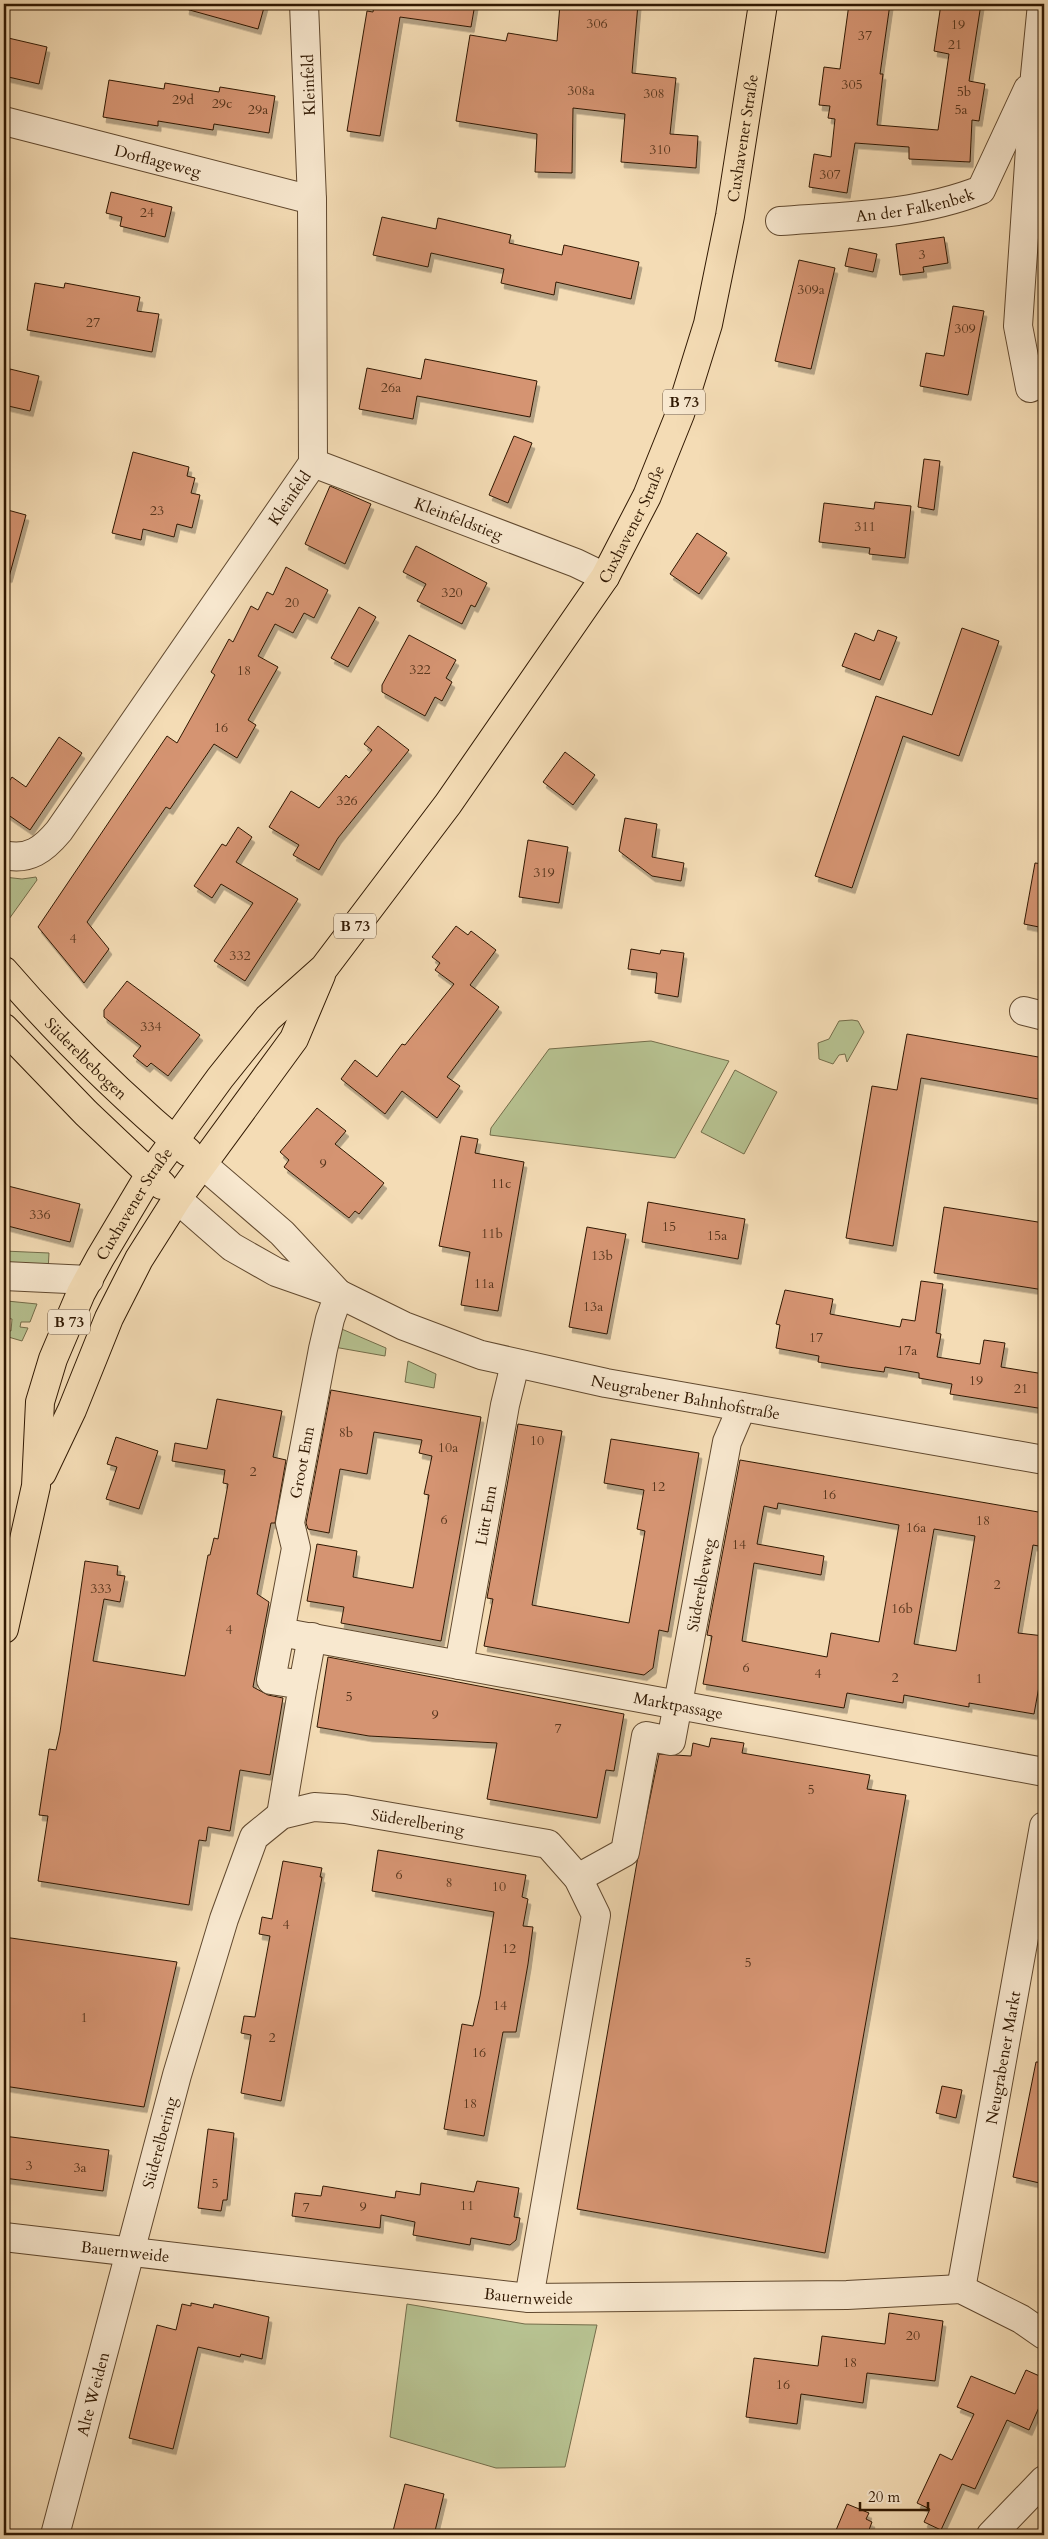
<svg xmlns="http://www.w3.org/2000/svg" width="1048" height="2539" viewBox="0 0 1048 2539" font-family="Cardo,serif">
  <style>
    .green { fill: #b7c291; stroke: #746d4a }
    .building { fill: #d59472; stroke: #301802; fill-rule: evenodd; filter: url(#shadow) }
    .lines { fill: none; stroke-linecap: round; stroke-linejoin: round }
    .minor-casing { stroke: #61492f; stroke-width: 30 }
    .major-casing { stroke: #301802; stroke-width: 30 }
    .minor { stroke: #f8e8cf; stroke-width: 28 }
    .major { stroke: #f4dcb5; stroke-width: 28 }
    .labels { text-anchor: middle; stroke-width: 4.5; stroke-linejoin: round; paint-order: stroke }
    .number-label { font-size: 14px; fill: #59371e }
    .shield { fill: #f8e8cf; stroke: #6c5640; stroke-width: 1 }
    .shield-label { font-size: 15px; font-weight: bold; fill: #301802 }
    .street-label { font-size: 16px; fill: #301802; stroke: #f8e8cf }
  </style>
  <defs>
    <filter id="shadow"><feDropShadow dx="3" dy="5.5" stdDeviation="0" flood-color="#0004"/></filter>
  </defs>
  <rect width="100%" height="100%" fill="#f4dcb5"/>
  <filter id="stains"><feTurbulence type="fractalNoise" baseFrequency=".004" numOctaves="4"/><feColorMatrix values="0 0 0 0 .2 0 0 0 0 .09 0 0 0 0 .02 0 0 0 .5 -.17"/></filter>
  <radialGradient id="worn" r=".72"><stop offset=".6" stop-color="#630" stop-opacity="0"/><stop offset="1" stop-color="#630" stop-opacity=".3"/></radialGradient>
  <path class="green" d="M 4,877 L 22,879 L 36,877 L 37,880 L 4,926 Z
    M 852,1020 L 858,1021 L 864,1032 L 847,1062 L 845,1054 L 839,1055 L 833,1064 L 819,1059 L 818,1043 L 829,1039 L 839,1021 Z
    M 651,1041 L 729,1061 L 675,1158 L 490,1135 L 491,1128 L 549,1049 Z
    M 735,1070 L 777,1092 L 744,1154 L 701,1132 Z
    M 4,1251 L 49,1253 L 48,1271 L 4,1269 Z
    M 7,1301 L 37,1304 L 30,1322 L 21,1322 L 20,1327 L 28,1328 L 22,1341 L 5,1336 L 5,1330 L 11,1331 L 12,1319 L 4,1318 Z
    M 337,1327 L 386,1348 L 385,1356 L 334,1347 Z
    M 408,1361 L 436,1374 L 434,1388 L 405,1382 Z
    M 407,2304 L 525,2324 L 597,2325 L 565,2467 L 496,2468 L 390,2437 Z"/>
  <path class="building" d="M 187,4 L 265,4 L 258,29 L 186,9 Z
    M 374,4 L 475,4 L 471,27 L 400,17 L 380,136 L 347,131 L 367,11 L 373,12 Z
    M 560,4 L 638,4 L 632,73 L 676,78 L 670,134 L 698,136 L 696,168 L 621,162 L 625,114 L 573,108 L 572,173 L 535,172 L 537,134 L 456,121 L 470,35 L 506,41 L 508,33 L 557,41 Z
    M 849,4 L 890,4 L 880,74 L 883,74 L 877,125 L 938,130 L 949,54 L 934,51 L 941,4 L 981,4 L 969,81 L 985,84 L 979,121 L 972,120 L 970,162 L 909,159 L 909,147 L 855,143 L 847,193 L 809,187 L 814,154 L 831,157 L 835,119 L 828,118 L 830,106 L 819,105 L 824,67 L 840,69 Z
    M 4,37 L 47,47 L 39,84 L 4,76 Z
    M 109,80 L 164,89 L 165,83 L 219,92 L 220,87 L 275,96 L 269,133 L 214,124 L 213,130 L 158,121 L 158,126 L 103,117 Z
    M 111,192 L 172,207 L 165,237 L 120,226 L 122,217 L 106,213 Z
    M 382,217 L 436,229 L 438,218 L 511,235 L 509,243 L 562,255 L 564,245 L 639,262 L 631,299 L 556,282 L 554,295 L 501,283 L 504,269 L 431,253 L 428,267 L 373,255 Z
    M 944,237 L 948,263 L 923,267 L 924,272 L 900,275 L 896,244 Z
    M 849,248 L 877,254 L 873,272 L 845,266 Z
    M 799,260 L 835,268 L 811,369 L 775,361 Z
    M 35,283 L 64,288 L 65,283 L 140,297 L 137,311 L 159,314 L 152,352 L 27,330 Z
    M 953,306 L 984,311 L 968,395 L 920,386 L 926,353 L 944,356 Z
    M 425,359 L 537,381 L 530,417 L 417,396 L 413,419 L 359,409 L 367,368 L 421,379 Z
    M 10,369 L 39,376 L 30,411 L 4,405 Z
    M 514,436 L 532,443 L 508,503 L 489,495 Z
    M 133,452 L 189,467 L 187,476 L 195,478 L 191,493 L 200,495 L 192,528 L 177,524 L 174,537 L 143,529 L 141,540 L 112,533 Z
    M 924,459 L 940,461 L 934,510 L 918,507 Z
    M 330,486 L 371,504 L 345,564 L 305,544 Z
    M 875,502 L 911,506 L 905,558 L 869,554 L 870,548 L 819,542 L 824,503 L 874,509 Z
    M 4,509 L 26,515 L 9,577 L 4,576 Z
    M 697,533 L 727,553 L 699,594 L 670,574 Z
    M 416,546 L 487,583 L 475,607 L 471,605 L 462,624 L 417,601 L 426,584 L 403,572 Z
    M 286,567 L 328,590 L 314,618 L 304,613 L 293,633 L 275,624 L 258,656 L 278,667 L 248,720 L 256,725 L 237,758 L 214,744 L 170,809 L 166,807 L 87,922 L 109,949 L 84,983 L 38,927 L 167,736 L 177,743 L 215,675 L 211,672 L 229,639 L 233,642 L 251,606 L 258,610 L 267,592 L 273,595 Z
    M 359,607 L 376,617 L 348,667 L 331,658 Z
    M 962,628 L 999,641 L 959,756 L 903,736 L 852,888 L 815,876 L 876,696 L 932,715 Z
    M 878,630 L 897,637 L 880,680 L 842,666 L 855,633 L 874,641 Z
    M 409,635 L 456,660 L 446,678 L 452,682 L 442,701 L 435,697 L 425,716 L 382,692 L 382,685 Z
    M 378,726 L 409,750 L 338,838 L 319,870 L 293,855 L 299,845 L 269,827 L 291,791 L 319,808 L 346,775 L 349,778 L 372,750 L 364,744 Z
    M 59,737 L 82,753 L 30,830 L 4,812 L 4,789 L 12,777 L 26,787 Z
    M 565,752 L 595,775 L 573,805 L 543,782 Z
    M 625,818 L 657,824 L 652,857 L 684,863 L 681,881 L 652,876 L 619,851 Z
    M 238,827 L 252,837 L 236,862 L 298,899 L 245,981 L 214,961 L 253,903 L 221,884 L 212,898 L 194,886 L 222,844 L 226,846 Z
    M 528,840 L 568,847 L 559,903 L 519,897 Z
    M 1035,863 L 1044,864 L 1044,928 L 1024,924 Z
    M 456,926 L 468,935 L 471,931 L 496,950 L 470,985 L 499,1007 L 447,1077 L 460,1086 L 437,1118 L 402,1091 L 385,1114 L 341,1079 L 355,1060 L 377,1077 L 402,1044 L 405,1045 L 454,984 L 435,970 L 440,963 L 432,957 Z
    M 631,949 L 660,954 L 661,950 L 684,953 L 678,997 L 655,993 L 657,973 L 628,969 Z
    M 127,981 L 200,1035 L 168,1076 L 151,1063 L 147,1067 L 133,1056 L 141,1046 L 104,1017 L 104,1010 Z
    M 907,1034 L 1044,1058 L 1044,1100 L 921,1078 L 893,1246 L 846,1238 L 872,1086 L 897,1090 Z
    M 317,1108 L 346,1131 L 335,1144 L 384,1183 L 359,1214 L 355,1211 L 349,1218 L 284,1167 L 289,1160 L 280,1152 Z
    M 461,1136 L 478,1139 L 475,1153 L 524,1162 L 498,1311 L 461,1305 L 470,1252 L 439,1246 Z
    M 4,1185 L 80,1204 L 70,1242 L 4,1225 Z
    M 648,1202 L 745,1219 L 738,1259 L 642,1242 Z
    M 944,1207 L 1044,1223 L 1044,1290 L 934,1273 Z
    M 587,1227 L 626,1234 L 607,1334 L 569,1327 Z
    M 921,1281 L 943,1284 L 936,1333 L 941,1334 L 937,1357 L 980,1364 L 984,1340 L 1005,1343 L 1001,1367 L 1044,1374 L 1044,1409 L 950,1394 L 952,1384 L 919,1378 L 919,1373 L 885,1367 L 884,1372 L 848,1367 L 818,1362 L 819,1356 L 776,1348 L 780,1325 L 776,1324 L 785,1290 L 833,1299 L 830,1314 L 900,1327 L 902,1319 L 915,1321 Z
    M 331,1390 L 481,1417 L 441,1641 L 341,1623 L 344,1607 L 307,1601 L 317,1544 L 357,1551 L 353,1577 L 413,1588 L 429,1495 L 424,1494 L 432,1456 L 419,1453 L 422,1440 L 374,1432 L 367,1474 L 340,1469 L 329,1533 L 308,1529 L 306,1523 Z
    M 217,1399 L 282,1411 L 273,1457 L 286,1460 L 275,1523 L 271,1523 L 257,1594 L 269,1602 L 253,1687 L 268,1695 L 283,1698 L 270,1775 L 240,1770 L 230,1831 L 208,1827 L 206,1841 L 199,1840 L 189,1905 L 38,1881 L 48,1816 L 39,1815 L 49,1749 L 56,1750 L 60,1732 L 85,1561 L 118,1566 L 117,1575 L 125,1576 L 120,1602 L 104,1599 L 93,1661 L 185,1676 L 208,1555 L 210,1555 L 214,1538 L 218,1539 L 228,1484 L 223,1483 L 225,1470 L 172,1461 L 175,1443 L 207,1449 Z
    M 518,1424 L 562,1431 L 532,1605 L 629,1623 L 645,1531 L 637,1529 L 644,1490 L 604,1483 L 611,1439 L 699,1453 L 668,1632 L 659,1630 L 653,1668 L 644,1675 L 484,1646 L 493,1599 L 487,1598 Z
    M 116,1437 L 158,1451 L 139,1509 L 106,1499 L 117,1467 L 107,1464 Z
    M 740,1460 L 1044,1513 L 1044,1547 L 1033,1545 L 1018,1633 L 1044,1636 L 1044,1659 L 1034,1714 L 969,1703 L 969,1707 L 904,1695 L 903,1703 L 847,1693 L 844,1708 L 703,1684 L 712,1636 L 707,1635 ZM 778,1503 L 899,1525 L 879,1642 L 831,1633 L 827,1657 L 742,1641 L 754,1563 L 821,1575 L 824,1556 L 757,1544 L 764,1506 L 777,1509 ZM 934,1529 L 975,1536 L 956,1651 L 914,1644 Z
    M 328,1657 L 624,1714 L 614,1771 L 606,1770 L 597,1818 L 487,1799 L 497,1743 L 369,1736 L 317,1727 Z
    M 711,1738 L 744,1743 L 742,1753 L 870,1775 L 867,1789 L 906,1795 L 825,2253 L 577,2209 L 637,1862 L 659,1754 L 691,1756 L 693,1743 L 709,1747 Z
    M 378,1850 L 526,1875 L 522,1897 L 528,1899 L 523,1926 L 533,1927 L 528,1964 L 516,2032 L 503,2032 L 484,2136 L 444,2129 L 462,2024 L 473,2026 L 480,1996 L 494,1912 L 372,1891 Z
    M 283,1861 L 322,1868 L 320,1877 L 322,1877 L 281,2101 L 241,2093 L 251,2035 L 241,2033 L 244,2016 L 255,2017 L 270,1936 L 259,1934 L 262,1917 L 272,1919 Z
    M 4,1937 L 177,1962 L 144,2107 L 4,2086 Z
    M 1036,2062 L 1044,2062 L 1044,2184 L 1013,2177 Z
    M 942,2086 L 962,2090 L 956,2118 L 936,2113 Z
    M 208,2129 L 234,2133 L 227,2200 L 223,2200 L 221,2211 L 198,2208 Z
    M 4,2136 L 109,2150 L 103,2191 L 4,2178 Z
    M 477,2181 L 519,2188 L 514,2217 L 520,2218 L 516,2240 L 510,2245 L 471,2238 L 470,2245 L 413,2235 L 415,2222 L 381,2215 L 380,2228 L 292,2216 L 295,2193 L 321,2196 L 323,2186 L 395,2198 L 396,2191 L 420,2195 L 421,2183 L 474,2192 Z
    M 191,2303 L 213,2308 L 214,2304 L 269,2317 L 262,2359 L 241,2354 L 240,2357 L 198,2347 L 173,2449 L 129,2438 L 157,2325 L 176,2330 L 182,2304 L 191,2306 Z
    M 889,2313 L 943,2321 L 935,2381 L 867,2373 L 863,2403 L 801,2394 L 797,2424 L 746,2417 L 754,2358 L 818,2366 L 822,2336 L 885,2344 Z
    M 1026,2370 L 1044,2378 L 1044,2396 L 1029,2430 L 1007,2420 L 975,2489 L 962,2484 L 941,2530 L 924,2522 L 930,2509 L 917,2503 L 940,2454 L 952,2460 L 974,2414 L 957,2407 L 971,2376 L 1015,2394 Z
    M 405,2484 L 444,2494 L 434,2535 L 392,2535 Z
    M 847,2504 L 869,2513 L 866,2519 L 872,2522 L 867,2535 L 834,2535 Z"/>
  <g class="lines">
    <defs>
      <g id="minor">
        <path id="s1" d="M 4,121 L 312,200"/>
        <path id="s2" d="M 780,221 C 847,216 918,215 981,190 L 1028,89"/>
        <path d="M 1030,388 L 1018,326 L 1035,75 L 1042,4"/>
        <path id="s3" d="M 313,463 L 576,563 L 605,577"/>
        <path id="s4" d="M 4,855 C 29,861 44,849 59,831 L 313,463 L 312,200 L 304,4"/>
        <path d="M 1024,1011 L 1044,1016"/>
        <path d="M 202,1164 L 282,1233 L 336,1291"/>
        <path id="s5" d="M 177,1199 L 232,1247 L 276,1272 L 339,1294 L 404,1326 L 481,1355 L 606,1383 L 1044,1460"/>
        <path d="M 4,1276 L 89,1280"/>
        <path id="s6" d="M 280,1632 L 1044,1772"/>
        <path id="s7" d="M 459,1665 L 505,1405 L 515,1364"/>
        <path d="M 303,1685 L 312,1637"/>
        <path id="s8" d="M 281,1815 L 303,1685 L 271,1680 L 296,1548 L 290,1523 L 323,1349 L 330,1319 L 339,1294"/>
        <path id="s9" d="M 578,1878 L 625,1852 L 646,1736 L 671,1741 L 727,1442 L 742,1407"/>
        <path id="s10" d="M 4,2237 L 529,2298 L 847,2295 L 961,2289 L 1021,2319 L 1044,2335"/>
        <path id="s11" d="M 961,2289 L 1044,1826"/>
        <path id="s12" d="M 55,2535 L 177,2075 L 224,1919 L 254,1837 L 281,1815 L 314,1807 L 345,1809 L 548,1844 L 578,1878 L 596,1915 L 529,2298"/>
        <path d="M 991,2535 L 1044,2480"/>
      </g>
      <g id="major">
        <path id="s13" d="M 4,971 C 60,1036 122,1096 188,1152"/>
        <path d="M 4,1028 L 86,1113 L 162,1185"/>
        <path d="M 42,1473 L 72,1410 L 109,1318 L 139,1259 L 177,1199 L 294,1039 L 321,975"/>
        <path id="s14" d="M 4,1629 L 36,1486 L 40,1402 L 53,1359 L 81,1293 L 100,1258 L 150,1174 L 220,1078 L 268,1018 L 324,968 L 448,804 L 605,577 L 647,496 L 680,414 L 708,324 L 730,216 L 763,4"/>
      </g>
    </defs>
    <use href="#minor" class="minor-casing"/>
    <use href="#major" class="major-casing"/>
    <use href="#minor" class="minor"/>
    <use href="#major" class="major"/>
  </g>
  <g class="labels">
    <g class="number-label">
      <text x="597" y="28">306</text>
      <text x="958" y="29">19</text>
      <text x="865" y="40">37</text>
      <text x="955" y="49">21</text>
      <text x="852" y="89">305</text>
      <text x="581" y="95">308a</text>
      <text x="964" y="96">5b</text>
      <text x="654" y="98">308</text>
      <text x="183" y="104">29d</text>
      <text x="222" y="108">29c</text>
      <text x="258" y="114">29a</text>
      <text x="961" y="114">5a</text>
      <text x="660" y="154">310</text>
      <text x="830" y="179">307</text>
      <text x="147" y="217">24</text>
      <text x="922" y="259">3</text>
      <text x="811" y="294">309a</text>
      <text x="93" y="327">27</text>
      <text x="965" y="333">309</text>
      <text x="391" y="392">26a</text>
      <text x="157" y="515">23</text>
      <text x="865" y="531">311</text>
      <text x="452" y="597">320</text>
      <text x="292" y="607">20</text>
      <text x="420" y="674">322</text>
      <text x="244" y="675">18</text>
      <text x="221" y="732">16</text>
      <text x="347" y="805">326</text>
      <text x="544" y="877">319</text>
      <text x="73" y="943">4</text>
      <text x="240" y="960">332</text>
      <text x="151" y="1031">334</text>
      <text x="323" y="1168">9</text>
      <text x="501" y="1188">11c</text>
      <text x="40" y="1219">336</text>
      <text x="669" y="1231">15</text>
      <text x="492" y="1238">11b</text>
      <text x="717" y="1240">15a</text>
      <text x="602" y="1260">13b</text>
      <text x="484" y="1288">11a</text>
      <text x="593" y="1311">13a</text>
      <text x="816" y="1342">17</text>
      <text x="907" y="1355">17a</text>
      <text x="976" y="1385">19</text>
      <text x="1021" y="1393">21</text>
      <text x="346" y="1437">8b</text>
      <text x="537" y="1445">10</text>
      <text x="448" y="1452">10a</text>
      <text x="253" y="1476">2</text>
      <text x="658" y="1491">12</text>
      <text x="829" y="1499">16</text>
      <text x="444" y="1524">6</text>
      <text x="983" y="1525">18</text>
      <text x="916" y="1532">16a</text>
      <text x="739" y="1549">14</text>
      <text x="997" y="1589">2</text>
      <text x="101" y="1593">333</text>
      <text x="902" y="1613">16b</text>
      <text x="229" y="1634">4</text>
      <text x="746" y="1672">6</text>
      <text x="818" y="1678">4</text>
      <text x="895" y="1682">2</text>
      <text x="979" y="1683">1</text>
      <text x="349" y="1701">5</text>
      <text x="435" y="1719">9</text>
      <text x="558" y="1733">7</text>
      <text x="811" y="1794">5</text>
      <text x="399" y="1879">6</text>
      <text x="449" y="1887">8</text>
      <text x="499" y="1891">10</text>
      <text x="286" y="1929">4</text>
      <text x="509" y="1953">12</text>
      <text x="748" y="1967">5</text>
      <text x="500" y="2010">14</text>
      <text x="84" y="2022">1</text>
      <text x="272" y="2042">2</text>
      <text x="479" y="2057">16</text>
      <text x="470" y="2108">18</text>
      <text x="29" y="2170">3</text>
      <text x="80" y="2172">3a</text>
      <text x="215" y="2188">5</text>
      <text x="467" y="2210">11</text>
      <text x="363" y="2211">9</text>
      <text x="306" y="2212">7</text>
      <text x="913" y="2340">20</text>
      <text x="850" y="2367">18</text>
      <text x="783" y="2389">16</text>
    </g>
    <g class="shield">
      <rect x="663" y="389.5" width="42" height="25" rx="4"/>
      <rect x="334" y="913.5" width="42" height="25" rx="4"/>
      <rect x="48" y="1309.5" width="42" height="25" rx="4"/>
    </g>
    <g class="shield-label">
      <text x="684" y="407">B 73</text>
      <text x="355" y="931">B 73</text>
      <text x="69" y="1327">B 73</text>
    </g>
    <g class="street-label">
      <text transform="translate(308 85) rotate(-92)" y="6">Kleinfeld</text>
      <text dy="6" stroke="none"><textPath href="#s14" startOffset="1700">Cuxhavener Straße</textPath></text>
      <text dy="6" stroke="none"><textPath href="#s1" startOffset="159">Dorflageweg</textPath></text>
      <text dy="6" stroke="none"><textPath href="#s2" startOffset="136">An der Falkenbek</textPath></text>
      <text dy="6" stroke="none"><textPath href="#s4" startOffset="469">Kleinfeld</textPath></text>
      <text dy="6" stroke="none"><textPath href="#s3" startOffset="156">Kleinfeldstieg</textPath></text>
      <text dy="6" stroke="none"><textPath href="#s14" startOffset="1296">Cuxhavener Straße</textPath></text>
      <text dy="6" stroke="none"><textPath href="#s13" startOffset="120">Süderelbebogen</textPath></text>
      <text dy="6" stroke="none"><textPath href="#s14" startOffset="451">Cuxhavener Straße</textPath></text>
      <text dy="6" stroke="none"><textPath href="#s5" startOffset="554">Neugrabener Bahnhofstraße</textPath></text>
      <text dy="6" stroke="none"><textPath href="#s8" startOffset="386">Groot Enn</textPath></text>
      <text dy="6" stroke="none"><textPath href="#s7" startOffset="152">Lütt Enn</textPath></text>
      <text dy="6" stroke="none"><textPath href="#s9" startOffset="356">Süderelbeweg</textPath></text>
      <text dy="6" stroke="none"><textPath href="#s6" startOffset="405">Marktpassage</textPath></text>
      <text dy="6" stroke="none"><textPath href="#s12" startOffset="900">Süderelbering</textPath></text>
      <text dy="6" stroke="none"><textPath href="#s11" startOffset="235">Neugrabener Markt</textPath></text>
      <text dy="6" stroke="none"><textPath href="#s12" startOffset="406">Süderelbering</textPath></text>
      <text dy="6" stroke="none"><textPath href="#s10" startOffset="122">Bauernweide</textPath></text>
      <text dy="6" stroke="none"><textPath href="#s10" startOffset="528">Bauernweide</textPath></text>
      <text dy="6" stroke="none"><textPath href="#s12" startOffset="146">Alte Weiden</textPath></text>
    </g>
  </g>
  <rect width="1048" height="2539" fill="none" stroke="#f4dcb5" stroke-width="20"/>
  <rect x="5" y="5" width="1038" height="2529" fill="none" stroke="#301802" stroke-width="2.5"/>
  <rect x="10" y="10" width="1028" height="2519" fill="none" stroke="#301802"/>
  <path d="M860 2502v8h68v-8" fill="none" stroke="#301802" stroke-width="2.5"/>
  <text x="868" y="2502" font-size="15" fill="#301802" stroke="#f8e8cf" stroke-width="4" paint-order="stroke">20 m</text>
  <rect width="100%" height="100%" filter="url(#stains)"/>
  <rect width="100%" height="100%" fill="url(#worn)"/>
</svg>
